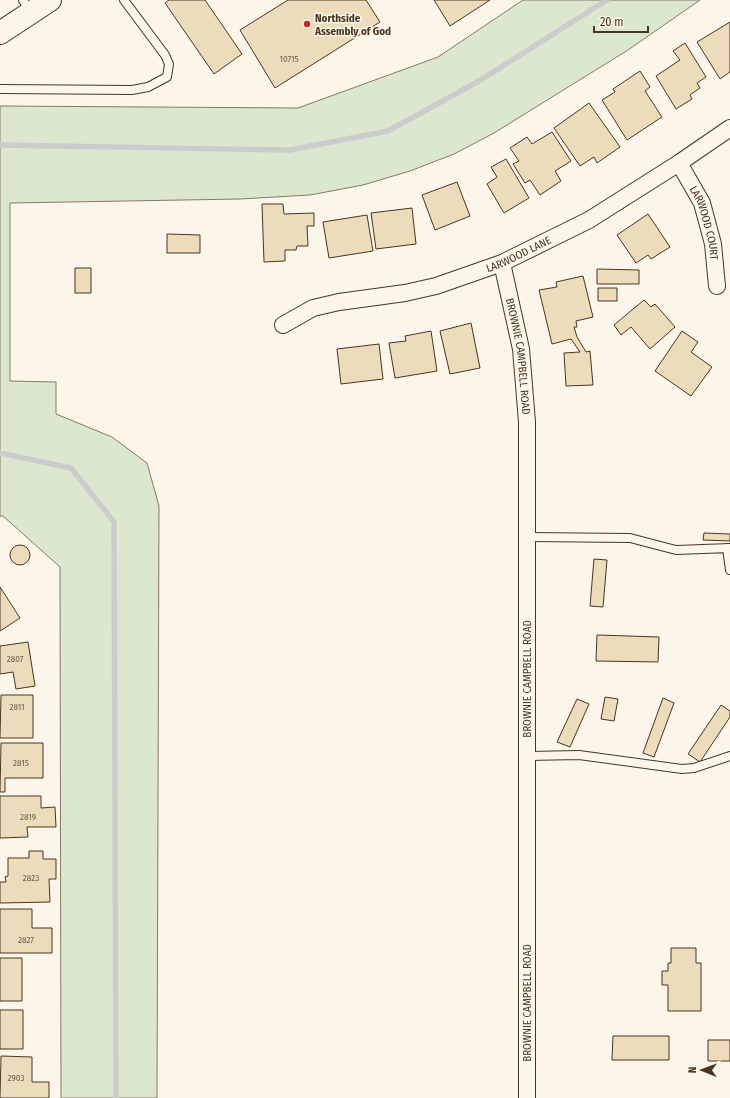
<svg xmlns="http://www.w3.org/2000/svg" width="730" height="1098" viewBox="0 0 730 1098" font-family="'Fira Sans Condensed',sans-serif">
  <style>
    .green { fill: #dce7d0; stroke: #887966 }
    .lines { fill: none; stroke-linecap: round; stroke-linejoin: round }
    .stream { stroke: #c9cecd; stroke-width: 5.5 }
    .building { fill: #ecdcbc; stroke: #4a3520 }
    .lane-casing { stroke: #4a3520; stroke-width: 10 }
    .street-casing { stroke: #4a3520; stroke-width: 18 }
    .secondary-casing { stroke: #4a3520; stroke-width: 24 }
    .lane { stroke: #fbf6e9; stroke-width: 8 }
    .street { stroke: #fbf6e9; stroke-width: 16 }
    .secondary { stroke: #fbf6e9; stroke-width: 22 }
    .poi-dot { fill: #c62828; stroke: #fbf6e9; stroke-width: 1.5 }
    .labels { text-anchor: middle; stroke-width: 3; stroke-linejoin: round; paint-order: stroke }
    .number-label { font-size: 9px; fill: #725f47 }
    .poi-label { font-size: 11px; font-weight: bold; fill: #4a3520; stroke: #fbf6e9; text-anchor: start }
    .street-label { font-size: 11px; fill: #4a3520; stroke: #fbf6e9 }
  </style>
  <rect width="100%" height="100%" fill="#fbf6e9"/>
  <path class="green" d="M 523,0 L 700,0 L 628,50 L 494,133 L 454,154 L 410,171 L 363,185 L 310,195 L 240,199 L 10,203 L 10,381 L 56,382 L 56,414 L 112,437 L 147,463 L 159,506 L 157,1098 L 61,1098 L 60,567 L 3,516 L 0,516 L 0,106 L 298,108 L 438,57 Z"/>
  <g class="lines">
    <path class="stream" d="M 0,145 L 290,150 L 388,131 L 479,81 L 607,0
      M 0,453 L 71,468 L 114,522 L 116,1098"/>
  </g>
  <path class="building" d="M 169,0 L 205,0 L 242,54 L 214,74 L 165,3 Z
    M 288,0 L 366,0 L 380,22 L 275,88 L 240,30 Z
    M 434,0 L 490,0 L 450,26 Z
    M 730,22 L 730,72 L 720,79 L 697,42 Z
    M 685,43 L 706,77 L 697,83 L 700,88 L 690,95 L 692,99 L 676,109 L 656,76 L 680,60 L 673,51 Z
    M 640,71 L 650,87 L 645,91 L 662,117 L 627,140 L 602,100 L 615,92 L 613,89 Z
    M 589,103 L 620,147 L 597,163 L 594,157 L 580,166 L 554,128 Z
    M 552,132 L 571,161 L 555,171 L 561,181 L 540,195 L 530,180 L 525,183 L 513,164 L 519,161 L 510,148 L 527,137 L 532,144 Z
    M 506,159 L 529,198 L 504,213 L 487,184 L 497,177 L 491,167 Z
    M 457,182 L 470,216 L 435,230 L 422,195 Z
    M 262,204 L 283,204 L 284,214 L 314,213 L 314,226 L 307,226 L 308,246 L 297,246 L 296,250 L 285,250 L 285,261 L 264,262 Z
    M 412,208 L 416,244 L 376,249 L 371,213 Z
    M 648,214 L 670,247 L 651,259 L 648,255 L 636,263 L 617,235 Z
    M 367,215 L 373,251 L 329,258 L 323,222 Z
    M 167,234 L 200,235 L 200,253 L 167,253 Z
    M 75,268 L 91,268 L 91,293 L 75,293 Z
    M 597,269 L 639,270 L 639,284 L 597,284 Z
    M 583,276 L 593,317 L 576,321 L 577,327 L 574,327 L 577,337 L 586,352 L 590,351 L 593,385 L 566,386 L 564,353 L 580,352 L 571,339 L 552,344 L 539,290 L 557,287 L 556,282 Z
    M 598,288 L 617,288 L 617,301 L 598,301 Z
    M 644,300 L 651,307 L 655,304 L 675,327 L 650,349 L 631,327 L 621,335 L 614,325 Z
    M 471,323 L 480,368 L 450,374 L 440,331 Z
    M 431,331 L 437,371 L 395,378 L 389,343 L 406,341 L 405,336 Z
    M 682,331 L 698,342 L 691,352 L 712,367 L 691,396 L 655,371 Z
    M 379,344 L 383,379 L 341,384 L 337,349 Z
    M 704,533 L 730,534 L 730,541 L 703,540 Z
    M10 555a10 10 0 1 1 20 0a10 10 0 1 1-20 0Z
    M 594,559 L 607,560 L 603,607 L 590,606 Z
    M 0,587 L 20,618 L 0,631 Z
    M 597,635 L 659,637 L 658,662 L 596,661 Z
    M 28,642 L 35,686 L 16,689 L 13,672 L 0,674 L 0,646 Z
    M 1,695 L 33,695 L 33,738 L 0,738 Z
    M 605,697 L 618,699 L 614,721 L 601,719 Z
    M 663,698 L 674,703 L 654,757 L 643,753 Z
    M 577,699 L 589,704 L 570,747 L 557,742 Z
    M 721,705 L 730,711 L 730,717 L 700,762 L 688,754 Z
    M 1,743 L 43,743 L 43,778 L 5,778 L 5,792 L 0,792 Z
    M 0,796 L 41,796 L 41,808 L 55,807 L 56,827 L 27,827 L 28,837 L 0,838 Z
    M 29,851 L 43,851 L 43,859 L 56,859 L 56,879 L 49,879 L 50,902 L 0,903 L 0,882 L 6,882 L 5,877 L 8,876 L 8,858 L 29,858 Z
    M 0,909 L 32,909 L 32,928 L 52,928 L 52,953 L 0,953 Z
    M 671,948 L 696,948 L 696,963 L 701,963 L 701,1011 L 668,1011 L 668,985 L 662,985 L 662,971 L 668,971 L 668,963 L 671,963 Z
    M 0,958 L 22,958 L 22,1001 L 0,1001 Z
    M 0,1010 L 23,1010 L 23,1049 L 0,1049 Z
    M 613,1036 L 669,1036 L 669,1060 L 612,1060 Z
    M 708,1040 L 730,1040 L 730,1061 L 708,1061 Z
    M 1,1056 L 32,1057 L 32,1082 L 49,1082 L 49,1098 L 0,1098 Z"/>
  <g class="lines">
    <defs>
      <path id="lane" d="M 23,0 L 30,12
        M 0,89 L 132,90 L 148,87 L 167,77 L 169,64 L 165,55 L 124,0
        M 527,537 L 630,538 L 676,550 L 730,548
        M 727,548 L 730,570
        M 528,756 L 579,755 L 682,769 L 694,768 L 730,756"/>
      <g id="street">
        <path id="s1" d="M 679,163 L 702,203 L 713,244 L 717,286"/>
        <path id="s2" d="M 502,263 L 521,349 L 527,422 L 527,1098"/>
        <path id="s3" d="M 283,325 L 313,308 L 339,302 L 405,293 L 436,286 L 502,263 L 589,220 L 679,163 L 730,128"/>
      </g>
      <path id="secondary" d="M 0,33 L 50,0"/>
    </defs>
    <use href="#lane" class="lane-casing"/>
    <use href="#street" class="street-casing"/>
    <use href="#secondary" class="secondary-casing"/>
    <use href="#lane" class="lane"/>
    <use href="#street" class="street"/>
    <use href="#secondary" class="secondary"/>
  </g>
  <circle class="poi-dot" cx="307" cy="24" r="4"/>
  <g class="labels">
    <g class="number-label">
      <text x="289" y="62">10715</text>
      <text x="15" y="662">2807</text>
      <text x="17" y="710">2811</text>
      <text x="21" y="766">2815</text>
      <text x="28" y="820">2819</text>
      <text x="31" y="881">2823</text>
      <text x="26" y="943">2827</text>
      <text x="16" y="1081">2903</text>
    </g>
    <g class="poi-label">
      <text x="315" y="22">Northside<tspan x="315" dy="13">Assembly of God</tspan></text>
    </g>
    <g class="street-label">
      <text dy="4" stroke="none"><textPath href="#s1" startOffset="66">LARWOOD COURT</textPath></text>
      <text dy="4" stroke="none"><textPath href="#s3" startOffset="248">LARWOOD LANE</textPath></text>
      <text dy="4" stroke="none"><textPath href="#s2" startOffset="95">BROWNIE CAMPBELL ROAD</textPath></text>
      <text transform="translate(527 679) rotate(-90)" y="4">BROWNIE CAMPBELL ROAD</text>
      <text transform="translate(527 1003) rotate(-90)" y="4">BROWNIE CAMPBELL ROAD</text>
    </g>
  </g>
  <g transform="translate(702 1070) rotate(271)" stroke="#fbf6e9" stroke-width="3" paint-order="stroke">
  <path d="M0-3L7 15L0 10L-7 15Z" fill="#4a3520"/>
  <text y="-6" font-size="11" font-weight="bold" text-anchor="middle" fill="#4a3520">N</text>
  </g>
  <path d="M594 26v6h54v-6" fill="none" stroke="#4a3520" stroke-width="2"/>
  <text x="600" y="26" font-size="12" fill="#4a3520" stroke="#fbf6e9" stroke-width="3" paint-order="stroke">20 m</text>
</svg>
